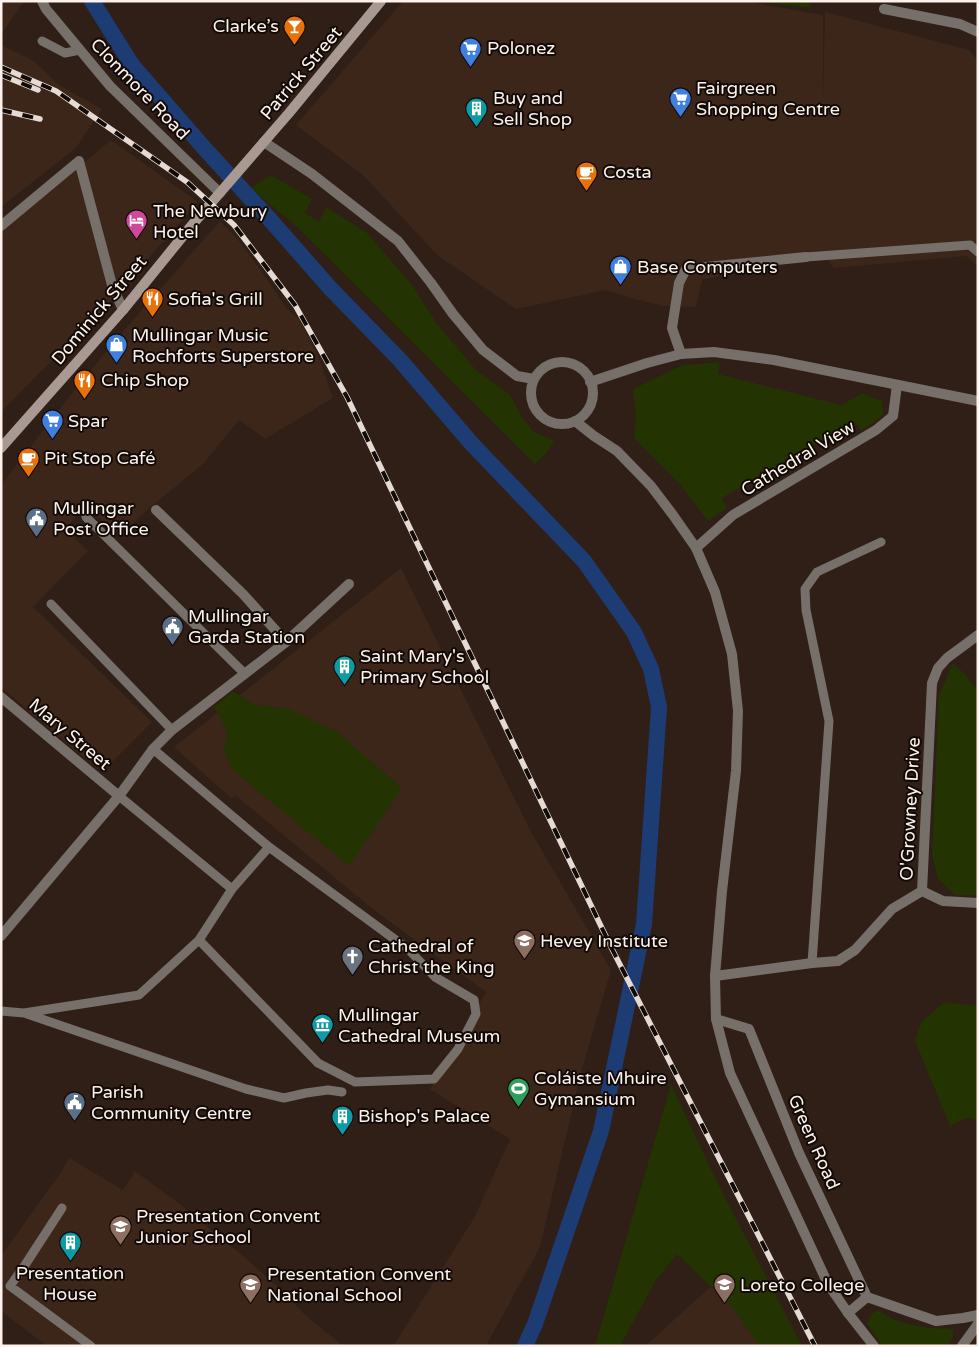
<svg xmlns="http://www.w3.org/2000/svg" width="979" height="1347" viewBox="0 0 979 1347" font-family="'Varela Round',sans-serif">
  <style>
    .built { fill: #3c261a }
    .green { fill: #233302 }
    .lines { fill: none; stroke-linecap: round; stroke-linejoin: round }
    .canal { stroke: #1d3c74; stroke-width: 16 }
    .service { stroke: #776f6a; stroke-width: 9 }
    .minor { stroke: #776f6a; stroke-width: 10 }
    .tertiary { stroke: #776f6a; stroke-width: 10 }
    .secondary { stroke: #a89a92; stroke-width: 10 }
    .rail-casing { stroke: #e6dbd4; stroke-width: 5.5 }
    .rail { stroke: #120a07; stroke-width: 4; stroke-dasharray: 11; stroke-linecap: butt }
    .labels { text-anchor: middle; stroke-width: 4; stroke-linejoin: round; paint-order: stroke }
    .poi-label { font-size: 18px; fill: #fdf2ec; stroke: #120a07; text-anchor: start }
    .street-label { font-size: 18px; fill: #fdf2ec; stroke: #120a07 }
  </style>
  <rect width="100%" height="100%" fill="#2f1f16"/>
  <path class="built" d="M 1,1 L 24,1 L 1,35 Z
    M 403,1 L 744,1 L 823,15 L 823,103 L 825,12 L 969,50 L 978,61 L 978,266 L 966,256 L 834,268 L 821,251 L 702,280 L 696,307 L 663,306 L 631,298 L 606,290 L 516,309 L 437,255 L 363,175 L 296,125 Z
    M 1,45 L 34,61 L 59,85 L 102,109 L 76,148 L 1,207 L 1,122 L 4,122 L 1,120 Z
    M 111,140 L 198,202 L 106,306 L 1,412 L 1,231 Z
    M 220,221 L 240,242 L 259,268 L 287,309 L 299,319 L 319,358 L 333,398 L 265,439 L 239,420 L 203,464 L 146,511 L 120,536 L 85,506 L 65,529 L 88,551 L 33,607 L 152,722 L 104,770 L 81,755 L 1,687 L 1,485 L 68,398 L 124,330 Z
    M 401,568 L 529,828 L 611,970 L 581,1072 L 540,1247 L 486,1346 L 394,1345 L 474,1218 L 510,1139 L 430,1089 L 486,992 L 374,910 L 236,796 L 231,798 L 174,747 Z
    M 69,1158 L 123,1190 L 135,1171 L 176,1201 L 242,1255 L 285,1293 L 304,1314 L 343,1346 L 47,1346 L 1,1311 L 1,1256 L 60,1174 Z
    M 738,1262 L 774,1346 L 645,1346 Z"/>
  <path class="green" d="M 755,1 L 810,1 L 810,8 Z
    M 271,175 L 312,199 L 305,213 L 319,221 L 326,207 L 366,232 L 410,282 L 437,324 L 477,371 L 510,395 L 523,419 L 534,432 L 554,441 L 546,454 L 535,464 L 299,229 L 251,188 Z
    M 720,362 L 718,374 L 841,405 L 862,393 L 882,401 L 883,415 L 861,431 L 855,422 L 722,498 L 727,508 L 708,521 L 678,482 L 634,438 L 636,418 L 633,389 L 683,365 Z
    M 953,663 L 965,674 L 978,691 L 978,895 L 955,895 L 938,879 L 932,854 L 939,695 Z
    M 233,691 L 255,705 L 286,708 L 336,731 L 402,788 L 349,866 L 233,770 L 224,751 L 227,731 L 214,707 Z
    M 945,1002 L 978,1006 L 978,1120 L 967,1118 L 950,1126 L 915,1041 L 921,1022 Z
    M 671,1084 L 716,1180 L 802,1346 L 760,1346 L 729,1304 L 677,1254 L 656,1280 L 620,1346 L 595,1346 Z
    M 878,1310 C 895,1322 910,1325 930,1328 C 938,1329 945,1327 953,1330 L 953,1336 L 949,1346 L 883,1346 L 867,1324 L 871,1314 Z"/>
  <g class="lines">
    <path class="canal" d="M 92,1 L 132,65 L 205,149 L 273,223 L 330,288 L 400,360 L 471,443 L 584,561 L 634,632 L 651,669 L 659,707 L 644,924 L 601,1131 L 535,1324 L 525,1346"/>
    <path class="service" d="M 42,41 L 65,53 L 80,50
      M 806,257 L 970,245 L 978,252
      M 86,517 L 245,674
      M 51,604 L 172,730
      M 119,796 L 232,889
      M 199,940 L 232,889 L 269,847
      M 812,963 L 829,721 L 806,610 L 805,589 L 817,572 L 881,542
      M 1,1011 L 24,1013 L 139,995 L 199,940 L 318,1063 L 355,1082 L 434,1079 L 458,1049 L 476,1014 L 474,1000 L 435,977 L 408,949 L 269,847 L 153,749
      M 27,1014 L 246,1089 L 284,1098 L 306,1093 L 328,1090 L 342,1092
      M 62,1208 L 25,1265 L 10,1286 L 91,1346"/>
    <path class="minor" d="M 884,9 L 960,24 L 978,32
      M 1,226 L 79,161 L 112,285 L 123,310
      M 681,354 L 672,328 L 679,283 L 686,269 L 806,257
      M 156,510 L 243,594 L 286,642
      M 696,548 L 733,515 L 876,430 L 893,416 L 897,385
      M 1,697 L 119,796
      M 922,891 L 932,683 L 938,668 L 947,658 L 978,635
      M 922,891 L 943,901 L 978,903
      M 1,936 L 119,796 L 153,749 L 172,730 L 286,642 L 349,584
      M 715,976 L 812,963 L 838,961 L 855,950 L 892,909 L 922,891
      M 716,1019 L 749,1029 L 799,1153 L 867,1297 L 848,1313
      M 867,1297 L 936,1321 L 963,1318 L 978,1315
      M 962,1346 L 978,1324"/>
    <path class="tertiary" d="M 42,1 L 46,9 L 110,86 L 220,193
      M 264,142 L 312,174 L 398,241 L 431,283 L 453,314 L 483,350 L 517,376 L 534,379
      M531 393a31 31 0 1 1 62 0a31 31 0 1 1-62 0Z
      M 590,382 L 647,363 L 681,354 L 714,352 L 774,360 L 978,401
      M 575,421 L 594,436 L 617,451 L 651,486 L 673,515 L 696,548 L 715,592 L 732,654 L 738,711 L 736,771 L 722,891 L 715,976 L 716,1019 L 730,1073 L 828,1284 L 848,1313 L 874,1346"/>
    <path class="secondary" d="M 1,448 L 123,310 L 192,225 L 289,113 L 381,1"/>
    <defs>
      <path id="rail" d="M 1,67 L 56,91 L 187,182 L 234,225 L 295,305 L 347,397 L 611,947 L 815,1346
        M 1,75 L 38,90
        M 1,110 L 40,119"/>
    </defs>
    <use href="#rail" class="rail-casing"/>
    <use href="#rail" class="rail"/>
  </g>
  <defs>
    <symbol id="bar-pin" viewBox="-11 -11 22 30"><path d="M0 17L-7.5 6A9.5 9.5 0 1 1 7.5 6Z" fill="#e8710a" stroke="#120a07"/><path d="M-6-5H6L.8 .8V4.5H3.5V6h-7V4.5H-.8V.8Z" fill="#fff"/></symbol>
    <symbol id="supermarket-pin" viewBox="-11 -11 22 30"><path d="M0 17L-7.5 6A9.5 9.5 0 1 1 7.5 6Z" fill="#3f7fe0" stroke="#120a07"/><path d="M-6-5.5h2.5l.6 2H6L4.5 2H-2.5L-4.4-4H-6ZM-1.5 3.2a1.3 1.3 0 1 0 .1 0ZM3 3.2a1.3 1.3 0 1 0 .1 0Z" fill="#fff"/></symbol>
    <symbol id="building-pin" viewBox="-11 -11 22 30"><path d="M0 17L-7.5 6A9.5 9.5 0 1 1 7.5 6Z" fill="#0f9aa8" stroke="#120a07"/><path d="M-4-6H4V6H1V3H-1V6H-4ZM-2.5-4.3h1.7v1.8h-1.7ZM.8-4.3h1.7v1.8H.8ZM-2.5-1h1.7V.8h-1.7ZM.8-1h1.7V.8H.8Z" fill="#fff"/></symbol>
    <symbol id="cafe-pin" viewBox="-11 -11 22 30"><path d="M0 17L-7.5 6A9.5 9.5 0 1 1 7.5 6Z" fill="#e8710a" stroke="#120a07"/><path d="M-5.5-4.5H6V0H3Q3 3.5 0 3.5H-2.5Q-5.5 3.5-5.5 0ZM3-3.2v2h1.7v-2ZM-6 4.5H4V6H-6Z" fill="#fff"/></symbol>
    <symbol id="hotel-pin" viewBox="-11 -11 22 30"><path d="M0 17L-7.5 6A9.5 9.5 0 1 1 7.5 6Z" fill="#d1479c" stroke="#120a07"/><path d="M-6-4.5h1.5V1H6V5H4.5V3h-9V5H-6ZM-4 0a1.8 1.8 0 1 1 3.6 0ZM.5 0V-2.5h3Q6-2.5 6 0Z" fill="#fff"/></symbol>
    <symbol id="shop-pin" viewBox="-11 -11 22 30"><path d="M0 17L-7.5 6A9.5 9.5 0 1 1 7.5 6Z" fill="#3f7fe0" stroke="#120a07"/><path d="M-5-2.5h2.3a2.7 3.5 0 0 1 5.4 0H5L5.5 6h-11ZM-1.5-2.5h3a1.5 2.3 0 0 0-3 0Z" fill="#fff"/></symbol>
    <symbol id="restaurant-pin" viewBox="-11 -11 22 30"><path d="M0 17L-7.5 6A9.5 9.5 0 1 1 7.5 6Z" fill="#e8710a" stroke="#120a07"/><path d="M-5-6h1v4h1v-4h1v4h1v-4h1v5L-1.5 .5V6h-2V.5L-5-1ZM5-6V6H3V1.5H1.5Q1.5-4 5-6Z" fill="#fff"/></symbol>
    <symbol id="civic-pin" viewBox="-11 -11 22 30"><path d="M0 17L-7.5 6A9.5 9.5 0 1 1 7.5 6Z" fill="#5c6f8a" stroke="#120a07"/><path d="M-.6-6.5H3V-4.5H.6V-3L4-1V1h2V6H-6V1h2V-1L-.6-3ZM-1.2 2.5V6h2.4V2.5Z" fill="#fff"/></symbol>
    <symbol id="school-pin" viewBox="-11 -11 22 30"><path d="M0 17L-7.5 6A9.5 9.5 0 1 1 7.5 6Z" fill="#8d6e63" stroke="#120a07"/><path d="M0-5L7-2L0 1L-7-2ZM-4 1L0 2.5L4 1V4Q0 6-4 4Z" fill="#fff"/></symbol>
    <symbol id="church-pin" viewBox="-11 -11 22 30"><path d="M0 17L-7.5 6A9.5 9.5 0 1 1 7.5 6Z" fill="#6b7280" stroke="#120a07"/><path d="M-1.2-6h2.4v3.5h3.3v2.4h-3.3V6h-2.4V-.1h-3.3v-2.4h3.3Z" fill="#fff"/></symbol>
    <symbol id="museum-pin" viewBox="-11 -11 22 30"><path d="M0 17L-7.5 6A9.5 9.5 0 1 1 7.5 6Z" fill="#0f9aa8" stroke="#120a07"/><path d="M0-6L6-3V-2H-6V-3ZM-5-1h2V3h-2ZM-1-1h2V3h-2ZM3-1h2V3H3ZM-6 4H6V6H-6Z" fill="#fff"/></symbol>
    <symbol id="stadium-pin" viewBox="-11 -11 22 30"><path d="M0 17L-7.5 6A9.5 9.5 0 1 1 7.5 6Z" fill="#2e9e5b" stroke="#120a07"/><path d="M0-5a6.5 5 0 1 0 0 10a6.5 5 0 1 0 0-10ZM-3.5-1.8h7v3.6h-7Z" fill="#fff"/></symbol>
  </defs>
  <g fill-rule="evenodd">
    <use href="#bar-pin" x="282" y="14" width="25" height="34"/>
    <use href="#supermarket-pin" x="458" y="36" width="25" height="34"/>
    <use href="#supermarket-pin" x="668" y="86" width="25" height="34"/>
    <use href="#building-pin" x="464" y="96" width="25" height="34"/>
    <use href="#cafe-pin" x="574" y="160" width="25" height="34"/>
    <use href="#hotel-pin" x="124" y="208" width="25" height="34"/>
    <use href="#shop-pin" x="608" y="254" width="25" height="34"/>
    <use href="#restaurant-pin" x="140" y="286" width="25" height="34"/>
    <use href="#shop-pin" x="104" y="332" width="25" height="34"/>
    <use href="#restaurant-pin" x="72" y="368" width="25" height="34"/>
    <use href="#supermarket-pin" x="40" y="408" width="25" height="34"/>
    <use href="#cafe-pin" x="16" y="446" width="25" height="34"/>
    <use href="#civic-pin" x="24" y="506" width="25" height="34"/>
    <use href="#civic-pin" x="160" y="614" width="25" height="34"/>
    <use href="#building-pin" x="332" y="654" width="25" height="34"/>
    <use href="#school-pin" x="512" y="928" width="25" height="34"/>
    <use href="#church-pin" x="340" y="944" width="25" height="34"/>
    <use href="#museum-pin" x="310" y="1012" width="25" height="34"/>
    <use href="#stadium-pin" x="506" y="1076" width="25" height="34"/>
    <use href="#civic-pin" x="62" y="1090" width="25" height="34"/>
    <use href="#building-pin" x="330" y="1104" width="25" height="34"/>
    <use href="#school-pin" x="108" y="1214" width="25" height="34"/>
    <use href="#building-pin" x="58" y="1230" width="25" height="34"/>
    <use href="#school-pin" x="238" y="1272" width="25" height="34"/>
    <use href="#school-pin" x="712" y="1272" width="25" height="34"/>
  </g>
  <g class="labels">
    <g class="poi-label">
      <text x="279" y="32" text-anchor="end">Clarke’s</text>
      <text x="487" y="54">Polonez</text>
      <text x="696" y="94">Fairgreen<tspan x="696" dy="21">Shopping Centre</tspan></text>
      <text x="493" y="104">Buy and<tspan x="493" dy="21">Sell Shop</tspan></text>
      <text x="603" y="178">Costa</text>
      <text x="153" y="217">The Newbury<tspan x="153" dy="21">Hotel</tspan></text>
      <text x="637" y="273">Base Computers</text>
      <text x="168" y="305">Sofia's Grill</text>
      <text x="132" y="341">Mullingar Music<tspan x="132" dy="21">Rochforts Superstore</tspan></text>
      <text x="101" y="386">Chip Shop</text>
      <text x="68" y="427">Spar</text>
      <text x="44" y="464">Pit Stop Café</text>
      <text x="53" y="514">Mullingar<tspan x="53" dy="21">Post Office</tspan></text>
      <text x="188" y="622">Mullingar<tspan x="188" dy="21">Garda Station</tspan></text>
      <text x="360" y="662">Saint Mary's<tspan x="360" dy="21">Primary School</tspan></text>
      <text x="540" y="947">Hevey Institute</text>
      <text x="368" y="952">Cathedral of<tspan x="368" dy="21">Christ the King</tspan></text>
      <text x="338" y="1021">Mullingar<tspan x="338" dy="21">Cathedral Museum</tspan></text>
      <text x="534" y="1084">Coláiste Mhuire<tspan x="534" dy="21">Gymansium</tspan></text>
      <text x="91" y="1098">Parish<tspan x="91" dy="21">Community Centre</tspan></text>
      <text x="358" y="1122">Bishop's Palace</text>
      <text x="136" y="1222">Presentation Convent<tspan x="136" dy="21">Junior School</tspan></text>
      <text x="70" y="1279" text-anchor="middle">Presentation<tspan x="70" dy="21">House</tspan></text>
      <text x="267" y="1280">Presentation Convent<tspan x="267" dy="21">National School</tspan></text>
      <text x="740" y="1291">Loreto College</text>
    </g>
    <g class="street-label">
      <text transform="translate(301 73) rotate(-50)" y="6">Patrick Street</text>
      <text transform="translate(140 89) rotate(46)" y="6">Clonmore Road</text>
      <text transform="translate(99 310) rotate(-50)" y="6">Dominick Street</text>
      <text transform="translate(798 458) rotate(-31)" y="6">Cathedral View</text>
      <text transform="translate(70 734) rotate(40)" y="6">Mary Street</text>
      <text transform="translate(910 809) rotate(-87)" y="6">O'Growney Drive</text>
      <text transform="translate(814 1142) rotate(66)" y="6">Green Road</text>
    </g>
  </g>
  <rect width="979" height="1347" fill="none" stroke="#fdf2ec" stroke-width="5"/>
</svg>
